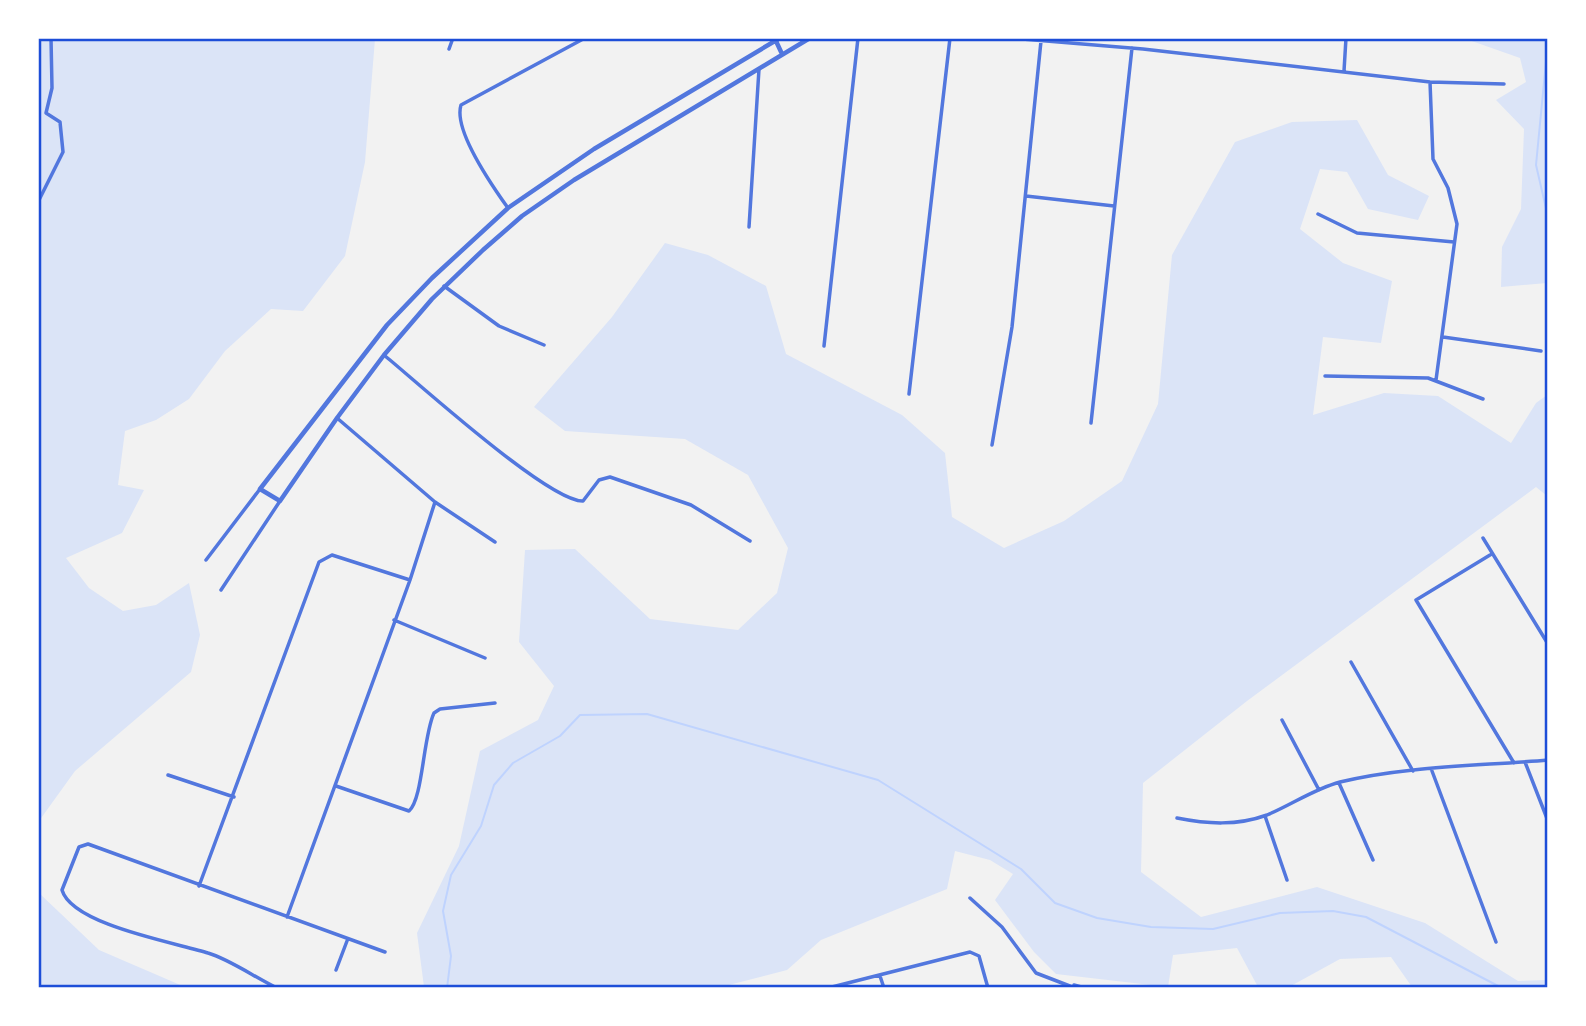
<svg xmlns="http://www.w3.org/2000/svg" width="1586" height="1026" viewBox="0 0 1586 1026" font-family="'Exo 2',sans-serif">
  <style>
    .green { fill: #dbe4f7 }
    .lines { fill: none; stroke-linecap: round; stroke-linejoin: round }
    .stream { stroke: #bfd3fe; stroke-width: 2 }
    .minor { stroke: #5277de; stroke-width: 3.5 }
    .tertiary { stroke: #5277de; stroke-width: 4.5 }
    .neatline { fill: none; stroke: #1d4ed8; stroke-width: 2.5 }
  </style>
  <rect width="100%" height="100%" fill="#f2f2f2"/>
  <path class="green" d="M 41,39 L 375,39 L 365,162 L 345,256 L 303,311 L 271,309 L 225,351 L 189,399 L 156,420 L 125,431 L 118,485 L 144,490 L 122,533 L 66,558 L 89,588 L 123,611 L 156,605 L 189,583 L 200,635 L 191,672 L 75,771 L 39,821 Z
    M 1466,39 L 1547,39 L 1547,283 L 1501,287 L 1502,247 L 1521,209 L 1524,129 L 1496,100 L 1526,82 L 1520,58 Z
    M 1357,120 L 1388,175 L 1429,196 L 1418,220 L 1368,209 L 1347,172 L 1320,169 L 1300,229 L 1343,263 L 1392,281 L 1381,343 L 1323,337 L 1313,415 L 1384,393 L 1438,396 L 1511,443 L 1536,403 L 1547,395 L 1547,496 L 1536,487 L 1247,701 L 1143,783 L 1141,872 L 1201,917 L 1317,887 L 1425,923 L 1518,981 L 1547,980 L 1547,987 L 1412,987 L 1391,957 L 1340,959 L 1289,987 L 1258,987 L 1237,948 L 1173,955 L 1168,987 L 1056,974 L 1034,952 L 995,900 L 1013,874 L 990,860 L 955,851 L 947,889 L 821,940 L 787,970 L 721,987 L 424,987 L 417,933 L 459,846 L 480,751 L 538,720 L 554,686 L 519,642 L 525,550 L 575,549 L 650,619 L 738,630 L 777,593 L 788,548 L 748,475 L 685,439 L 565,431 L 534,407 L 612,317 L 665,243 L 708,255 L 766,286 L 786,354 L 902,415 L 945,453 L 952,517 L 1004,548 L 1064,521 L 1122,481 L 1158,404 L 1172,255 L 1235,142 L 1292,122 Z
    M 39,893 L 99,950 L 185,987 L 39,987 Z"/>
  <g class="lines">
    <path class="stream" d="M 1548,41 L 1536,165 L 1548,217
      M 447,988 L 451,956 L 443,911 L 451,875 L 481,826 L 494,785 L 513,763 L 560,736 L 580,715 L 647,714 L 878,780 L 1021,869 L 1055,903 L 1097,918 L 1151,927 L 1213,929 L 1280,913 L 1333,911 L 1366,917 L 1502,988"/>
    <path class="minor" d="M 1011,38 L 1143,49 L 1430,82 L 1504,84
      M 449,49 L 453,38
      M 1344,71 L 1346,38
      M 1430,82 L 1433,159 L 1448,188 L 1457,224 L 1436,380
      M 1026,196 L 1114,206
      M 38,202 L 63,152 L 60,122 L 46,113 L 52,88 L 51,38
      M 508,208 C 493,187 453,130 461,105 L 585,38
      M 1318,214 L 1357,233 L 1454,242
      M 749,227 L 759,69
      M 444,286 L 499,326 L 544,345
      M 1443,337 L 1541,351
      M 824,346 L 858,38
      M 384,355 C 417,382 549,502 583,501 L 599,480 L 610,477 L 691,505 L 750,541
      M 1325,376 L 1428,378 L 1483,399
      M 909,394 L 950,38
      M 337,418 L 435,502 L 495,542
      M 1091,423 L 1132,48
      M 992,445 L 1012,327 L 1041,41
      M 1483,538 L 1548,644
      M 1490,555 L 1416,600 L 1514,763
      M 206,560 L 260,489
      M 221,590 L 280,501
      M 394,620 L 485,658
      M 1351,662 L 1413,771
      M 1282,720 L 1319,790
      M 1525,762 L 1548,821
      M 1432,771 L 1496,942
      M 168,775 L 234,797
      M 1339,783 L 1373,860
      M 336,786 L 409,811 C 423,799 423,736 434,713 L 440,709 L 495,703
      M 1265,816 L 1287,880
      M 1177,818 C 1207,824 1237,826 1267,815 C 1291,805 1314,789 1340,782 C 1405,766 1480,766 1548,760
      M 199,886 L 319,562 L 332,555 L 410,580
      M 970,898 L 1002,927 L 1036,973 L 1075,988
      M 287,917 L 410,580 L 435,502
      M 336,970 L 347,941
      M 880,976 L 884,988
      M 1074,985 L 1085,988
      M 277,988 C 256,978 229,959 208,953 C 177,943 72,925 62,890 L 79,847 L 88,844 L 385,952
      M 828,988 L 970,952 L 979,956 L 988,988"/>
    <path class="tertiary" d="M 780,38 L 594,149 L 508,208 L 432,278 L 387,325 L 260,489 L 280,501 L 337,418 L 384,355 L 432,299 L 483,250 L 522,216 L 574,180 L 810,38
      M 776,41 L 782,54"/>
  </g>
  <rect width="1586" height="1026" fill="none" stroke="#ffffff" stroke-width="80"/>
  <rect x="40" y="40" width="1506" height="946" class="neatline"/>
</svg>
